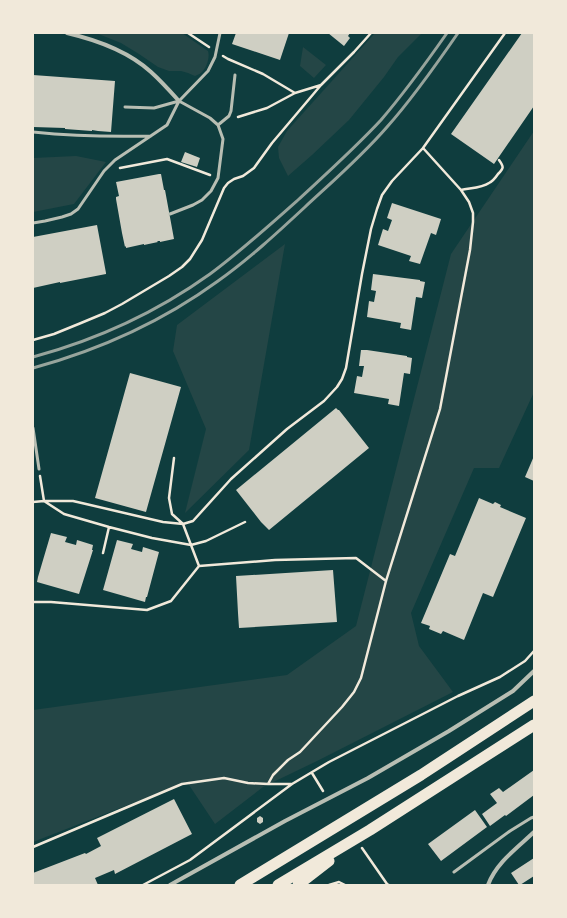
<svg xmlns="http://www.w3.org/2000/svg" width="567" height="918" viewBox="0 0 567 918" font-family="Spectral,serif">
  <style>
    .green { fill: #244646 }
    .building { fill: #cfcfc3 }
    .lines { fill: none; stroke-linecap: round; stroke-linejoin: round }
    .path { stroke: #f1e9da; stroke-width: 2.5 }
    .service { stroke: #b8beb3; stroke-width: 3 }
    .minor { stroke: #b8beb3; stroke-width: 4 }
    .trunk { stroke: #f1e9da; stroke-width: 11 }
    .rail { stroke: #97a49c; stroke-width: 3 }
  </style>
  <rect width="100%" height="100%" fill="#0f3d3e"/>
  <path class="green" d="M 96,33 L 182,33 L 208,51 C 210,57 207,68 201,73 C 200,74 197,75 195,76 L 188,73 L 181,71 L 169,71 L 158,67 L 139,54 L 121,43 Z
    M 375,33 L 422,33 L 398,57 L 384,77 L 349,120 L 312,155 L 288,176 L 279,158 L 278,147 L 287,131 Z
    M 303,47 L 326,65 L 314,78 L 300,66 Z
    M 534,131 L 534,392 L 499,468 L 474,468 L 411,613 L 419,646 L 453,692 L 317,761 L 263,787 L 215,824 L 187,782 L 33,842 L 33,710 L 287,675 L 356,626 L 451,254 Z
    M 76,156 L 106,162 L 74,204 L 33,212 L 33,158 Z
    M 285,244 L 249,450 L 185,513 L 206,429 L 173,351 L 177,325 Z"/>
  <path class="building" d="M 236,33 L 289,33 L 280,60 L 232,44 Z
    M 328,33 L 350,33 L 348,36 L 350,38 L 344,46 Z
    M 522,33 L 534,33 L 534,106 L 494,164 L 451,134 Z
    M 33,75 L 115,81 L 111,132 L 98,131 L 92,130 L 92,131 L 65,129 L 65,128 L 33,127 Z
    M 185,152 L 200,158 L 197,167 L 181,162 Z
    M 159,174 L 161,174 L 164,190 L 165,190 L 174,239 L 160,242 L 160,241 L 157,241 L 158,242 L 144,245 L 144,244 L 126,248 L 126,246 L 125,247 L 122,233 L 116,199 L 116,197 L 119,196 L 116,182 Z
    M 392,203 L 441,219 L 436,235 L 431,233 L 420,264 L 409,261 L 411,256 L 378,245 L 383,229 L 388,231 L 392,220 L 387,218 Z
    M 97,225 L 106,273 L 106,274 L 60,283 L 60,282 L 33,288 L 33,237 Z
    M 373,274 L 420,280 L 420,281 L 425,282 L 422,298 L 416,297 L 411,330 L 400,328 L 401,323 L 367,317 L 369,301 L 374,302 L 376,291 L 371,290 Z
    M 361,350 L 367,350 L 407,356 L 407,357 L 412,358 L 410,374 L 404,373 L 399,406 L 388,404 L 389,399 L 354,393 L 357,376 L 362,377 L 364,366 L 359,366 Z
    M 130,373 L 181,387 L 146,512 L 95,498 Z
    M 336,408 L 338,410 L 339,410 L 369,448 L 269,530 L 261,522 L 236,490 Z
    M 534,456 L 534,481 L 525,477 Z
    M 479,498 L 493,504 L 495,502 L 501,505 L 500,507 L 526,518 L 493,597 L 483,593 L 464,640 L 443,631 L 441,634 L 429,629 L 430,626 L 421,623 L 450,554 L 455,556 Z
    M 51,533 L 67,537 L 65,542 L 76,545 L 77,540 L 93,545 L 92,550 L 93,550 L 79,594 L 37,582 L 38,577 Z
    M 117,540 L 133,544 L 131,549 L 142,552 L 143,547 L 159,552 L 147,597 L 146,597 L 145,602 L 103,590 Z
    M 333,570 L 337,622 L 239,628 L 238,613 L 236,576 Z
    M 534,770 L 534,795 L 506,816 L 505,815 L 490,826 L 482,814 L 497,803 L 490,794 L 499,788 L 503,792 Z
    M 174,799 L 192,834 L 115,874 L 114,870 L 95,878 L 98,885 L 33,885 L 33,873 L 85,853 L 86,854 L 101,846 L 97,838 Z
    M 475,810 L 487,827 L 441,861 L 428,844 Z
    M 260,816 L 263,818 L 263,822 L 260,824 L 257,822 L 257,818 Z
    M 534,858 L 534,876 L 520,885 L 519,885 L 511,873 Z"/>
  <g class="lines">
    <path class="path" d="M 188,33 L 209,47
      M 223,56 L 228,59 L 263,74 L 295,93 L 267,108 L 238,117
      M 295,93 L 321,85
      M 120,168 L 167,159 L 210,175
      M 461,190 C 470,188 482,188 489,183 C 493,181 496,177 498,174 C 504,168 504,167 499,160
      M 33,340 L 54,334 L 81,323 L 105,313 L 122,304 L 169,276 L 182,267 L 190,259 L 202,240 L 224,188 L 228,183 L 234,179 L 243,176 L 254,168 L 272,143 L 321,85 L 354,52 L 371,33
      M 40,476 L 44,501 L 64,514 L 109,527 L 152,538 L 191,545 L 206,541 L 245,522
      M 33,502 L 44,501 L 73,501 L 86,504 L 163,522 L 183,524 L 193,521 L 231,479 L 287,429 L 324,401 L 337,387 L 342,379 L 346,368 L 362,274 L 371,229 L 377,209 L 382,195 L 392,181 L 423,148 L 505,33
      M 103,553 L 109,527
      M 199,566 L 275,560 L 356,558 L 386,581
      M 33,602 L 51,602 L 147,610 L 171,601 L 199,566 L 183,524 L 172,514 L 169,498 L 174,458
      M 312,773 L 323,791
      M 268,784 L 273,775 L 288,760 L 300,752 L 342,707 L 354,692 L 361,678 L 386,581 L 440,409 L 470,250 L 473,222 L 473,213 L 469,202 L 461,190 L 423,148
      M 33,847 L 182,784 L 224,778 L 248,783 L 268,784 L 291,784
      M 362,848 L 387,884 L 389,885
      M 143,885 L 190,860 L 292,784 L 329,762 L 458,696 L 500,677 L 525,661 L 534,651
      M 329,885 L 339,882 L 345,885"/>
    <path class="service" d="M 125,107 L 154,108 L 179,101 L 210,118 L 218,125
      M 218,125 L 229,116 L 231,111 L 235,75
      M 33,132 C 72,136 111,137 151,136
      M 170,214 L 193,205 L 202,200 L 211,191 L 218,178 L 223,139 L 218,125
      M 33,223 L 45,221 L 62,217 L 71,214 L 78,209 L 104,171 L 115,160 L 167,125 L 179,101 L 208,71 L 215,57 L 220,33
      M 33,428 L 39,469
      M 454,872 L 510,831 L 531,818 L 534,817"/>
    <path class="minor" d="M 67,33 C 97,40 128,51 151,72 C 161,81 170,91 179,101
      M 170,885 L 285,821 L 368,778 L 449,731 L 513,691 L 534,671
      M 488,885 C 496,863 517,848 534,832"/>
    <path class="trunk" d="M 240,885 L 421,775 L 534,701
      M 278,885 L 370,830 L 534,725
      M 298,885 L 329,861"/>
    <path class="rail" d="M 33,357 C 96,340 157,312 210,274 C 241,251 270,225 298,200 C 326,174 355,148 381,120 C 405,92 426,63 447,33
      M 33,368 C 99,350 163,321 218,281 C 249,259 277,233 305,207 C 333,181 362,156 387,127 C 413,98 436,65 458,33"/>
  </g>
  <rect width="567" height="918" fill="none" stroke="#f1e9da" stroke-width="68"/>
</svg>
